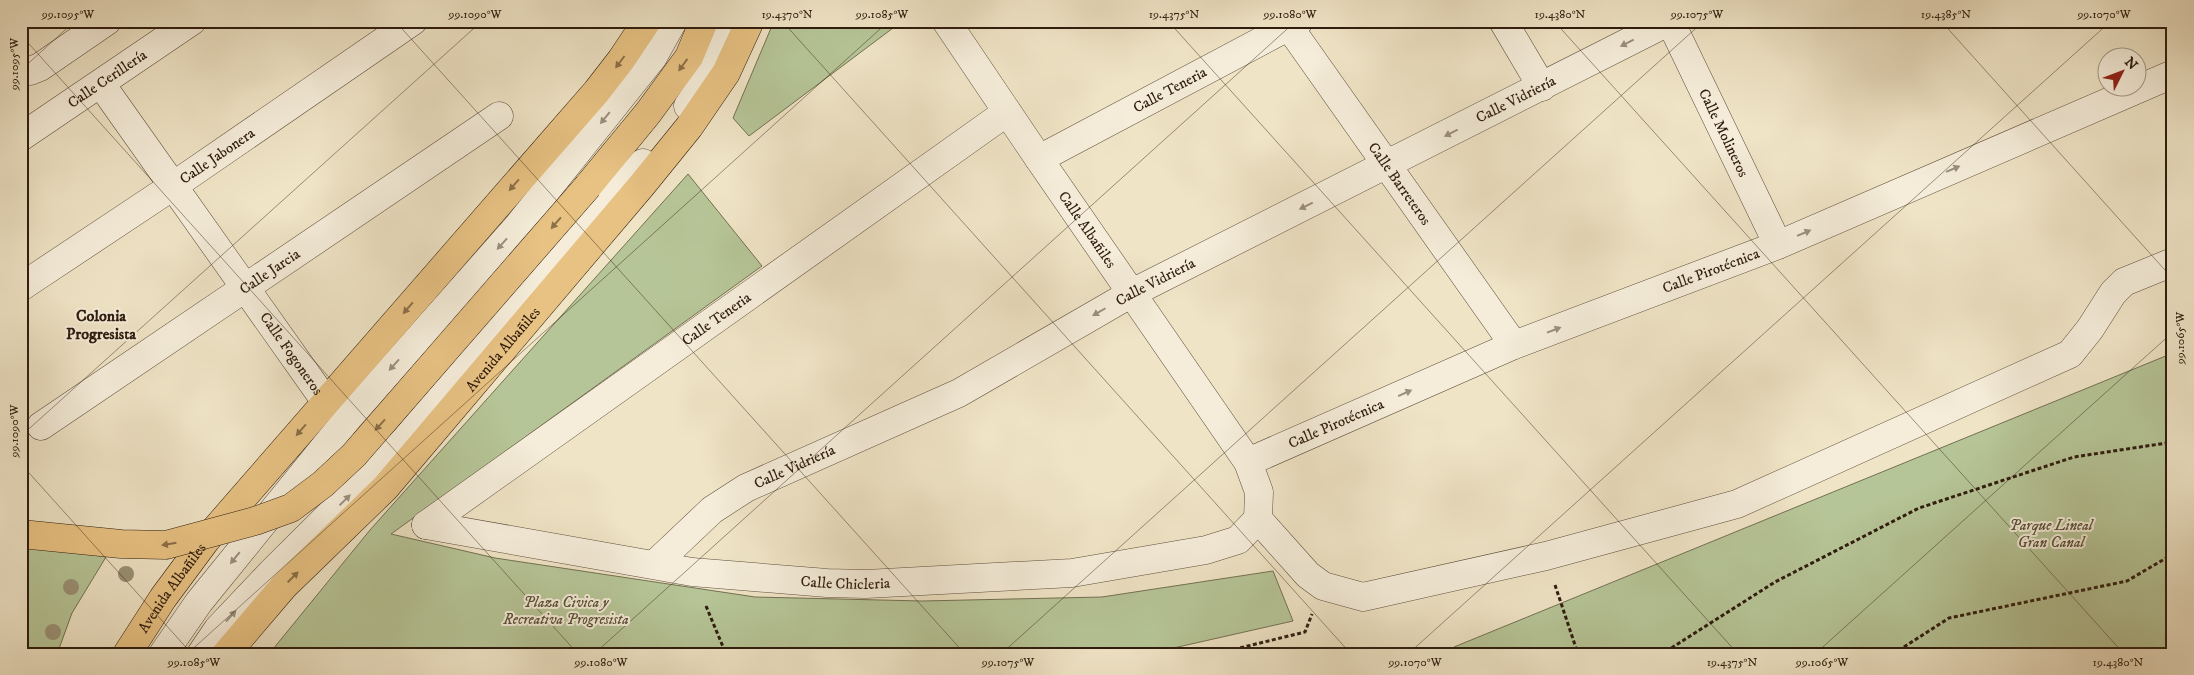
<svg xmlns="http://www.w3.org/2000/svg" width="2194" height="675" viewBox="0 0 2194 675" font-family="'IM FELL DW Pica',serif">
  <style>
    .green { fill: #b6c597; stroke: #727052 }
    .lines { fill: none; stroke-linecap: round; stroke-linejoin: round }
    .minor-casing { stroke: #5e4e3c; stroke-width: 29 }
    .major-casing { stroke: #2e1c0e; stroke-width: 29 }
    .highway-casing { stroke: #2e1c0e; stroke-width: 29 }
    .path { stroke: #2e1c0e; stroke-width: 3; stroke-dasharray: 4 2.5; stroke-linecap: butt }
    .minor { stroke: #f5edda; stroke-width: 28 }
    .major { stroke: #e8c283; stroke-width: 28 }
    .highway { stroke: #e8c283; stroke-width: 28 }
    .highway-bridge-casing { stroke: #2e1c0e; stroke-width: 29; stroke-linecap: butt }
    .highway-bridge { stroke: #e8c283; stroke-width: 28 }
    .tree { fill: #9b9277 }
    .oneway { fill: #9b8f7e }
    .oneway2 { fill: #8b6f48 }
    .ticks { fill: none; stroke: #2e1c0e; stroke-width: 1; stroke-opacity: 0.45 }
    .labels { text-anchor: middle; stroke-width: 4; stroke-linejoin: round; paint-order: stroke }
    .street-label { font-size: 15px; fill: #2e1c0e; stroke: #f5edda }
    .park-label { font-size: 15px; font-style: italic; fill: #574f37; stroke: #f5edda }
    .neighbourhood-label { font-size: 16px; font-weight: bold; fill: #2e1c0e; stroke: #f5edda }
    .neatline { fill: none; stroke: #2e1c0e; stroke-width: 2 }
    .ticks-label { font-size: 12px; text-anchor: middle; fill: #2e1c0e }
  </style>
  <rect width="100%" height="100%" fill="#efe4c6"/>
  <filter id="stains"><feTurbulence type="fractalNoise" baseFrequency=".004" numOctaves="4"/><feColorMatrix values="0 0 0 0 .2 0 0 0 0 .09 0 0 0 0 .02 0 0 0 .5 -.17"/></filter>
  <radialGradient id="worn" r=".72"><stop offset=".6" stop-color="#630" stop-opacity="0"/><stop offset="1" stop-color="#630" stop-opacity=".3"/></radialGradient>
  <path class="green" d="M 774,21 L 888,21 L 893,28 L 749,136 L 733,118 Z
    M 688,174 L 762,266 L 391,534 L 495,558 L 755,597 L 922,601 L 1102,597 L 1273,571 L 1293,621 L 1147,654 L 269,654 L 370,530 Z
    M 2173,353 L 2173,654 L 1456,654 L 1454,647 Z
    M 21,537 L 109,552 L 72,613 L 57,654 L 21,654 Z"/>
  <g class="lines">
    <defs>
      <g id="minor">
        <path id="s1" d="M 946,21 L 1039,159 L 1248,462 L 1259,492 L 1258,519"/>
        <path id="s2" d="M 1285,21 L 1514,345"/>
        <path d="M 1503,21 L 1542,87"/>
        <path id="s3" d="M 1670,21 L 1778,245"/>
        <path d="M 21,71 L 30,71 L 40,67 L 107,21"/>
        <path id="s4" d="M 101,84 L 326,402"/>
        <path d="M 688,106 L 704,81 L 735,21"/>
        <path id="s5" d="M 21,137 L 192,21"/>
        <path id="s6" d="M 1039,159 L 1299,21"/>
        <path id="s7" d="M 21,287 L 173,186 L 413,21"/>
        <path id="s8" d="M 41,426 L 499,116"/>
        <path id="s9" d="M 1248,462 L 1514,345 L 1778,245 L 2173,74"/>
        <path d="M 1258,519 L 1308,575 L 1323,586 L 1363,597 L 1546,556 L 1737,504 L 2070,354 L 2090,329 L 2113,293 L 2124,282 L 2173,262"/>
        <path id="s10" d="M 426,525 L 692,572 L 827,583 L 866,584 L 1072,573 L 1206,550 L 1238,540 L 1258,519"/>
        <path id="s11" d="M 426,525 L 1007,112"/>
        <path id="s12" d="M 655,564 L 712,510 L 746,488 L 959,393 L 1132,293 L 1670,21"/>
        <path d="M 163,654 L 199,602 L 349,417 L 518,226 L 653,57 L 673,21"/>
        <path d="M 201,654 L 218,629 L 273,571 L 405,440 L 551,268 L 643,163"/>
      </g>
      <g id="major">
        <path id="s13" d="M 127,654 L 163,598 L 206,540 L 597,91 L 621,60 L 647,21"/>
        <path id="s14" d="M 226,654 L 284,586 L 385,488 L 642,185 L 689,127 L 726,73 L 750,21"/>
      </g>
      <path id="highway" d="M 588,186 L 648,113 L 689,57 L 704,21"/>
    </defs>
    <use href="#minor" class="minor-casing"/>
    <use href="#major" class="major-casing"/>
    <use href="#highway" class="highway-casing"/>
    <path class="path" d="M 1555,585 L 1578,654
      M 706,606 L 726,654
      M 1215,654 L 1305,632 L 1312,614
      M 1660,654 L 1665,652 L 1775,582 L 1919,508 L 2074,457 L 2173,442
      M 1893,654 L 1949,618 L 2127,581 L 2173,554"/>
    <use href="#minor" class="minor"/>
    <use href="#major" class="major"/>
    <use href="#highway" class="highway"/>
    <defs>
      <path id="highway-bridge" d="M 21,534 L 121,544 L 166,545 L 255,521 L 291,508 L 323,484 L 354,455 L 588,186"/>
    </defs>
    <use href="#highway-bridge" class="highway-bridge-casing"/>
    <use href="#highway-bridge" class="highway-bridge"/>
  </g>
  <g class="tree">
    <circle cx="126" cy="574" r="8"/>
    <circle cx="71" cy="587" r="8"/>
    <circle cx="53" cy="632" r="8"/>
  </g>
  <defs><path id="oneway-solid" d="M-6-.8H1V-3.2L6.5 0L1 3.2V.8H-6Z" transform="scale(1.25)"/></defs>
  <g class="oneway">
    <use href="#oneway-solid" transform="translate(1627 43) rotate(153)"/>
    <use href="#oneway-solid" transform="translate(605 118) rotate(129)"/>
    <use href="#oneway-solid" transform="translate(1451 133) rotate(153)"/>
    <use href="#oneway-solid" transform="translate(1953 169) rotate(-23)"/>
    <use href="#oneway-solid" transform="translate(1306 206) rotate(154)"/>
    <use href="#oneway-solid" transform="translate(1804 233) rotate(-23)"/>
    <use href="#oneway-solid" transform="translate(502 244) rotate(132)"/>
    <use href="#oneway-solid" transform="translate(1099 312) rotate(150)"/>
    <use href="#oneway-solid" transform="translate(1554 330) rotate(-21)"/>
    <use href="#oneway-solid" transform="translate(394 365) rotate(132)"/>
    <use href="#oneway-solid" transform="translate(1405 393) rotate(-24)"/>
    <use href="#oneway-solid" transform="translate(345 500) rotate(-44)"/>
    <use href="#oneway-solid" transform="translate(235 558) rotate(129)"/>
    <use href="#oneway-solid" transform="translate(231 616) rotate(-47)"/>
  </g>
  <g class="oneway2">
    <use href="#oneway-solid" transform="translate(620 62) rotate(127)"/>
    <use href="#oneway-solid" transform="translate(683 65) rotate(126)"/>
    <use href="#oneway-solid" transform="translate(514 185) rotate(131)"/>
    <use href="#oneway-solid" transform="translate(556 223) rotate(131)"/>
    <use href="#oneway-solid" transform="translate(408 308) rotate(131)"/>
    <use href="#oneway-solid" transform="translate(380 425) rotate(132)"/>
    <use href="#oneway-solid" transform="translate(301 430) rotate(131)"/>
    <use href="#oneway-solid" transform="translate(169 544) rotate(171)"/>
    <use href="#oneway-solid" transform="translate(293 577) rotate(-45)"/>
  </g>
  <path class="ticks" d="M 395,21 L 965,654M 782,21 L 1351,654M 1168,21 L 1738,654M 1554,21 L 2124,654M 1941,21 L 2173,279M 21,35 L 578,654M 21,70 L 75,21M 21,436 L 482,21M 21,464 L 192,654M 187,654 L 889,21M 594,654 L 1296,21M 1001,654 L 1704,21M 1408,654 L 2111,21M 1815,654 L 2173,332"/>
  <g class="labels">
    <g class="street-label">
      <text dy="5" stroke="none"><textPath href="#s5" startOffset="104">Calle Cerillería</textPath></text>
      <text dy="5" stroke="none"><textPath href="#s6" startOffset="148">Calle Teneria</textPath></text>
      <text dy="5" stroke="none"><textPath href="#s12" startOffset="982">Calle Vidriería</textPath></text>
      <text dy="5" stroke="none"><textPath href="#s3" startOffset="124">Calle Molineros</textPath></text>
      <text dy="5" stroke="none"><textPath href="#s7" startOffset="236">Calle Jabonera</textPath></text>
      <text dy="5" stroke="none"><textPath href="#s2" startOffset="199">Calle Barreteros</textPath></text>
      <text dy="5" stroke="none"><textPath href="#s1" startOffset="252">Calle Albañiles</textPath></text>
      <text dy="5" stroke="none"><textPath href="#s9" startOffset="501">Calle Pirotécnica</textPath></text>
      <text dy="5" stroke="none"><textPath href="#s8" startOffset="276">Calle Jarcia</textPath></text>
      <text dy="5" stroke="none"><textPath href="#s12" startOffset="578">Calle Vidriería</textPath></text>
      <text dy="5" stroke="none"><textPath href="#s11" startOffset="356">Calle Teneria</textPath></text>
      <text dy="5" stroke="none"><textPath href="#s14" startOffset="412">Avenida Albañiles</textPath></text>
      <text dy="5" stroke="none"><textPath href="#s4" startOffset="330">Calle Fogoneros</textPath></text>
      <text dy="5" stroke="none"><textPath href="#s9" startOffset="96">Calle Pirotécnica</textPath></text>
      <text dy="5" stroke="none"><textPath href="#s12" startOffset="172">Calle Vidriería</textPath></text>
      <text dy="5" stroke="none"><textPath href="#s10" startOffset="424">Calle Chicleria</textPath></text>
      <text dy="5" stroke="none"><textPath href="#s13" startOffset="80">Avenida Albañiles</textPath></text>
    </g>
    <g class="park-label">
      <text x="2051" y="530">Parque Lineal<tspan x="2051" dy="17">Gran Canal</tspan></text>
      <text x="566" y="607">Plaza Civica y<tspan x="566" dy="17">Recreativa Progresista</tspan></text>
    </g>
    <g class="neighbourhood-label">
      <text x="101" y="321">Colonia<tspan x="101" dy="18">Progresista</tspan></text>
    </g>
  </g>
  <rect width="2194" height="675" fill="none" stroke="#efe4c6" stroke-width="55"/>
  <g transform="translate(2122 72) rotate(48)"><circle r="24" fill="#f5edda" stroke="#a59988"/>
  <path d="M0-4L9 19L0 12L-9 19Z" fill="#8f2418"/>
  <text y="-8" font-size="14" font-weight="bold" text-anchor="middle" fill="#2e1c0e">N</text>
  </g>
  <rect x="28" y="28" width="2138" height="620" class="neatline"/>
  <g class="ticks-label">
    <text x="68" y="18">99.1095°W</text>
    <text x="475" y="18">99.1090°W</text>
    <text x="787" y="18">19.4370°N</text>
    <text x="882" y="18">99.1085°W</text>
    <text x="1174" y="18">19.4375°N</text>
    <text x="1290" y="18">99.1080°W</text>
    <text x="1560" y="18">19.4380°N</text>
    <text x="1697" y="18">99.1075°W</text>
    <text x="1946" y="18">19.4385°N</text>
    <text x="2104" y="18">99.1070°W</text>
    <text transform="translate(14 64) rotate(-90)" y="4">99.1095°W</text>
    <text transform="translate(2180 338) rotate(-90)" y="4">99.1065°W</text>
    <text transform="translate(14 431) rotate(-90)" y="4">99.1090°W</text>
    <text x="194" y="666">99.1085°W</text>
    <text x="601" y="666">99.1080°W</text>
    <text x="1008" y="666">99.1075°W</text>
    <text x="1415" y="666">99.1070°W</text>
    <text x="1732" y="666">19.4375°N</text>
    <text x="1822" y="666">99.1065°W</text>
    <text x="2118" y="666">19.4380°N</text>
  </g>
  <rect width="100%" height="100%" filter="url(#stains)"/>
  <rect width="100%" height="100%" fill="url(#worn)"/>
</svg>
